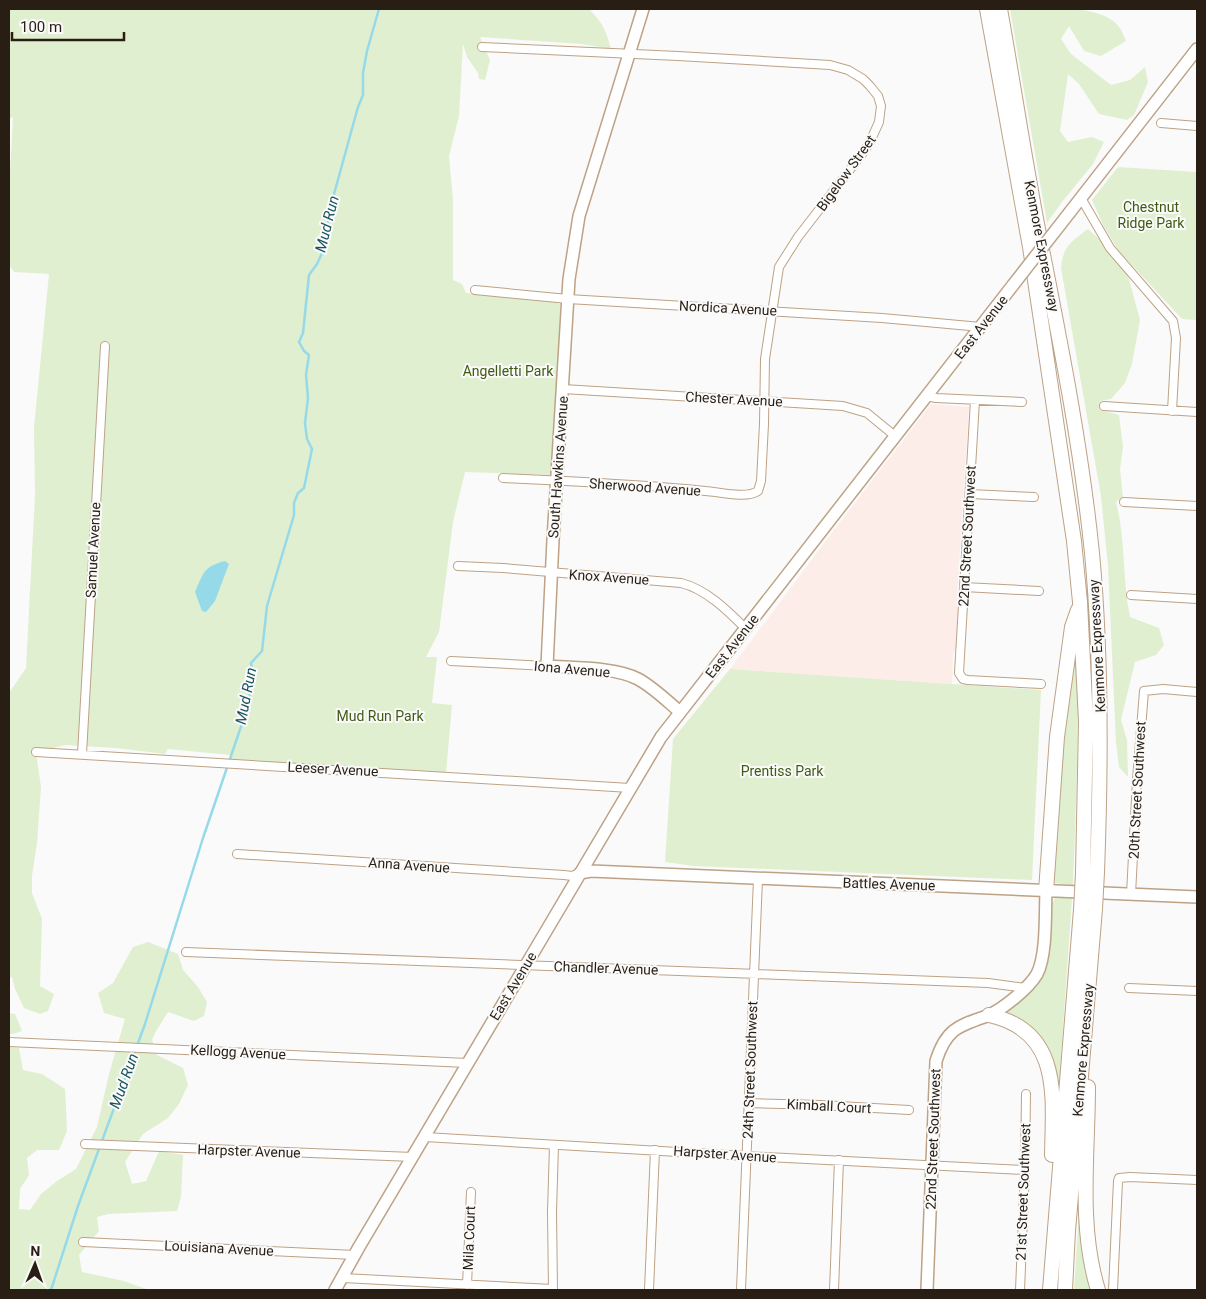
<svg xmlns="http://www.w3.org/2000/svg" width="1206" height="1299" viewBox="0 0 1206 1299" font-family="Roboto,sans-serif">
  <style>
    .education { fill: #fcede8 }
    .green { fill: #e0efcf }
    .water { fill: #96daea }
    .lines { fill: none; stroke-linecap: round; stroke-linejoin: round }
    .stream { stroke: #96daea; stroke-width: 2.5 }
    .street-casing { stroke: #bda286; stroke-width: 10 }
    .secondary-casing { stroke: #bda286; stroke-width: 14 }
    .highway-casing { stroke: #bda286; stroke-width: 16 }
    .street { stroke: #fff; stroke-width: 8 }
    .secondary { stroke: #fff; stroke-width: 11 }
    .highway { stroke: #fff; stroke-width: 14 }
    .secondary-bridge-casing { stroke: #bda286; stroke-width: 14; stroke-linecap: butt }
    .highway-bridge-casing { stroke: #bda286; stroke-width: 16; stroke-linecap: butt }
    .secondary-bridge { stroke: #fff; stroke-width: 11 }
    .highway-bridge { stroke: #fff; stroke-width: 14 }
    .labels { text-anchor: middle; stroke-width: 4; stroke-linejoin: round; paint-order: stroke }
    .street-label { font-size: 14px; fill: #281e13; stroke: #fafafa }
    .park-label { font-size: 14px; fill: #3f5a11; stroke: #fafafa }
    .water-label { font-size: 15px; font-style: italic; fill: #1a5460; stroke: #fafafa }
  </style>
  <rect width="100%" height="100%" fill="#fafafa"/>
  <path class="education" d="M 931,404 L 969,407 L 957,596 L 959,604 L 956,648 L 953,654 L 952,684 L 730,669 L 834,530 Z"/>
  <path class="green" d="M 9,9 L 589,9 C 602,22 606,30 611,49 L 581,44 L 480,37 L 490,60 L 485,80 L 479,79 L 478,73 L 467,57 L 463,44 L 459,116 L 449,156 L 453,199 L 453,280 L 462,284 L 466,293 L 555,301 L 562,306 L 553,475 L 465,472 L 453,522 L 439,632 L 426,657 L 437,657 L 432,703 L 452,705 L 446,773 L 230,759 L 231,755 L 168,749 L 165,754 L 116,748 L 65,745 L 36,752 L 41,787 L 37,843 L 32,876 L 32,893 L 42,919 L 40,986 L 54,994 L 48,1011 L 40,1014 L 24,1008 L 15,989 L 12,977 L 9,978 L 9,693 L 26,668 L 35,495 L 34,428 L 49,274 L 14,272 L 9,265 L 9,192 L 13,117 L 9,119 Z
    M 1010,9 C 1038,9 1101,2 1119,27 C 1122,30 1124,37 1126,41 L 1101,56 L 1084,51 L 1069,26 L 1061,39 L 1071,54 L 1111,85 L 1130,80 L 1145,67 L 1148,82 L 1134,115 L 1127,120 L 1099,114 L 1079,84 L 1068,74 L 1060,131 L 1068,142 L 1092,137 L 1104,142 L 1093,164 L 1062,202 L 1047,223 Z
    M 1118,167 L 1197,172 L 1197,320 L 1182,319 L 1119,251 L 1104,227 L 1092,200 Z
    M 1088,229 L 1117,255 L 1129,279 L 1140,320 L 1132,364 L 1125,383 L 1111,399 L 1101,401 L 1101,410 L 1119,415 L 1123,447 L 1120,469 L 1123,497 L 1116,502 C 1126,540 1122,579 1130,617 L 1159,628 L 1164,645 L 1156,655 L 1135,662 L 1121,720 L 1127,740 L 1128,777 L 1119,767 L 1116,742 L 1108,566 L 1101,496 L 1061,268 C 1063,246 1071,242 1088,229 Z
    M 1076,636 C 1080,719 1076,802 1073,885 L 1054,883 L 1052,874 L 1059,753 Z
    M 730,669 L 1041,690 L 1032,880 L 694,866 L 665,862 L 673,739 Z
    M 1055,898 L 1072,898 L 1059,1086 L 1055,1084 C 1052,1045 1040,1023 1000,1012 C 1015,1003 1034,993 1042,977 C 1051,958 1050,926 1052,904 Z
    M 148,942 L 178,954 L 183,970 L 198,987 L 207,1002 L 204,1016 L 194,1021 L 168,1012 L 156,1031 L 152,1040 L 157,1055 L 183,1068 L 188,1085 L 179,1104 L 168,1118 L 143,1134 L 125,1162 L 132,1184 L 146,1181 L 159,1151 L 183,1155 L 181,1197 L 177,1211 L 108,1214 L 97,1217 L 99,1231 L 79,1255 L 82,1272 L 124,1281 L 149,1290 L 9,1290 L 9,1047 L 19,1048 L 23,1070 L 42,1074 L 65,1089 L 67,1131 L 59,1150 L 37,1150 L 27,1158 L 29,1175 L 20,1189 L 19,1209 L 30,1210 L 41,1194 L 57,1181 L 76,1169 L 97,1127 L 109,1074 L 125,1019 L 104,1013 L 98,993 L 113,983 L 133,947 Z
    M 9,1013 L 15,1014 L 22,1031 L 13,1034 L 9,1034 Z
    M 1079,1211 L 1093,1290 L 1074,1290 Z"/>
  <path class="water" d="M 225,561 L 229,564 L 215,601 L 206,612 L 202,611 L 195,592 C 204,572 203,567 225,561 Z"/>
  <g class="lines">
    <path class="stream" d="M 51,1290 L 78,1206 L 145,1024 L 203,838 L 247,709 L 253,677 L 251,663 L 262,651 L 267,606 L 294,515 L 294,503 L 298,493 L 304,488 L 312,449 L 307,439 L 305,423 L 308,398 L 306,375 L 309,355 L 304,351 L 299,342 L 303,333 L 309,275 L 317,264 L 323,251 L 331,205 L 358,107 L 363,95 L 363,73 L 367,51 L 379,9"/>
    <defs>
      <path id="street" d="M 482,47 L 678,56 L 830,65 L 848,70 L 863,79 L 870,86 L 878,96 L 881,106 L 879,122 L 870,142 L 862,154 L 798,237 L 779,267 L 765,359 L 764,424 L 761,481 L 758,491 C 747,499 719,492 706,491 C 639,484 570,481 503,478
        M 1161,123 L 1197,126
        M 1081,198 L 1110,248 L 1173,321 L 1176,338 L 1172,411
        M 475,290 L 568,299 L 882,318 L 981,327
        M 563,389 L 843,406 L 867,413 L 895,436
        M 926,396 L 936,398 L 1022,402
        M 975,400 L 959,673 L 963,679 L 968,680 L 1041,684
        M 1104,406 L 1197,412
        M 970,494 L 1034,497
        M 1124,502 L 1197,506
        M 458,566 L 503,568 L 681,583 C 706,589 728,611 745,628
        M 964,587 L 1039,591
        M 1131,595 L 1197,599
        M 451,661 L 547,666
        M 36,752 L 630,788
        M 82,754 L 105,346
        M 237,854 L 564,875 L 572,876 L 580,873
        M 1131,894 L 1137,780 L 1144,691 L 1163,689 L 1197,692
        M 186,952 L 988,983 L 1026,988
        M 1129,988 L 1197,991
        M 9,1042 L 467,1063
        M 748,1103 L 821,1105 L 909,1110
        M 425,1137 L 746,1156 L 1025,1170
        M 85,1144 L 413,1157
        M 83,1242 L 355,1255
        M 343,1278 L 553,1289
        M 467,1285 L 471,1192
        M 553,1290 L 552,1212 L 554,1145
        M 649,1290 L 655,1150
        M 741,1290 L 758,879
        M 834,1290 L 839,1160
        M 1020,1290 L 1025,1170 L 1026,1094
        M 1113,1290 L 1118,1181 L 1119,1178 L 1130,1177 L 1197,1180"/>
      <path id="secondary" d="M 643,9 L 579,216 L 569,279 L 553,540 L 547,666 C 572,668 616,667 638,679 C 653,687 667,701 680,712
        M 1070,212 L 1197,49
        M 580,873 L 591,871 L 1197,897
        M 335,1290 L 359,1247 L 661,737 L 1013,285
        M 927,1290 L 936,1061 C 946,1029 958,1026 987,1016 C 1002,1010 1029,988 1037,974 C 1047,955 1045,913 1046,891"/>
      <path id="highway" d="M 987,9 L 1030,247 L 1074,541 L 1080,602 L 1086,722 L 1083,873
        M 1000,9 C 1013,82 1024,156 1038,229 C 1059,336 1081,444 1092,553 C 1102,659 1101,766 1097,872
        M 1046,891 L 1057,737 L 1072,627 L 1078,610
        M 989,1015 C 1062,1031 1053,1096 1052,1155
        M 1088,1087 C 1088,1154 1078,1225 1098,1290
        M 1050,1290 L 1081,910
        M 1065,1290 L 1068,1231 L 1095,909"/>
    </defs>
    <use href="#street" class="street-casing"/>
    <use href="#secondary" class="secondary-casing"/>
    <use href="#highway" class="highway-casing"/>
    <use href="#street" class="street"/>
    <use href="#secondary" class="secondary"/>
    <use href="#highway" class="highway"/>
    <defs>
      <path id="secondary-bridge" d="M 1013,285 L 1070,212"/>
      <path id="highway-bridge" d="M 1095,909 L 1097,872
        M 1081,910 L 1083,873"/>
    </defs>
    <use href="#secondary-bridge" class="secondary-bridge-casing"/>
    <use href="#highway-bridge" class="highway-bridge-casing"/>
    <use href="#secondary-bridge" class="secondary-bridge"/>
    <use href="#highway-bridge" class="highway-bridge"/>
  </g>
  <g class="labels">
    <g class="street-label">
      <text transform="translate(846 173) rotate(-54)" y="5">Bigelow Street</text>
      <text transform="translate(1042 246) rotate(79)" y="5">Kenmore Expressway</text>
      <text transform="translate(728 308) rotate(3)" y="5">Nordica Avenue</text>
      <text transform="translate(981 327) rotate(-52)" y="5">East Avenue</text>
      <text transform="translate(734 399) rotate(3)" y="5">Chester Avenue</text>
      <text transform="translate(558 467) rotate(-86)" y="5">South Hawkins Avenue</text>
      <text transform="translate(645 487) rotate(4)" y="5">Sherwood Avenue</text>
      <text transform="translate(967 536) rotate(-87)" y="5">22nd Street Southwest</text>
      <text transform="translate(93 550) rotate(-87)" y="5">Samuel Avenue</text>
      <text transform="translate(609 577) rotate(4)" y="5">Knox Avenue</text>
      <text transform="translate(732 646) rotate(-52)" y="5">East Avenue</text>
      <text transform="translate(1097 646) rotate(-93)" y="5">Kenmore Expressway</text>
      <text transform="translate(572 669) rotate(5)" y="5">Iona Avenue</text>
      <text transform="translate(333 769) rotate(3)" y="5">Leeser Avenue</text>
      <text transform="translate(1137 790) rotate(-87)" y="5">20th Street Southwest</text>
      <text transform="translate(409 865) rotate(4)" y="5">Anna Avenue</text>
      <text transform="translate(889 884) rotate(2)" y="5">Battles Avenue</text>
      <text transform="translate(606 968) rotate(2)" y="5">Chandler Avenue</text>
      <text transform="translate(513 986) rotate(-59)" y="5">East Avenue</text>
      <text transform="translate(1083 1050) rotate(-85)" y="5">Kenmore Expressway</text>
      <text transform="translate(238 1052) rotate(3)" y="5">Kellogg Avenue</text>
      <text transform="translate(750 1070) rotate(-88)" y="5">24th Street Southwest</text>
      <text transform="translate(829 1106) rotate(3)" y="5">Kimball Court</text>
      <text transform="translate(933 1139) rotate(-88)" y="5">22nd Street Southwest</text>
      <text transform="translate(249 1151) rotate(2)" y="5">Harpster Avenue</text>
      <text transform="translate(725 1154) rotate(4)" y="5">Harpster Avenue</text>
      <text transform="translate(1023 1192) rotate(-88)" y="5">21st Street Southwest</text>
      <text transform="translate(469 1238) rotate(-88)" y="5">Mila Court</text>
      <text transform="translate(219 1248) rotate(3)" y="5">Louisiana Avenue</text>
    </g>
    <g class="park-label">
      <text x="1151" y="212">Chestnut<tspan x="1151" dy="16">Ridge Park</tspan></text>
      <text x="508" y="376">Angelletti Park</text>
      <text x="380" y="721">Mud Run Park</text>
      <text x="782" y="776">Prentiss Park</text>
    </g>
    <g class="water-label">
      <text transform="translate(327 224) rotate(-76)" y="5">Mud Run</text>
      <text transform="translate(246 696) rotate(-79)" y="5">Mud Run</text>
      <text transform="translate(124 1081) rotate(-70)" y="5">Mud Run</text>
    </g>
  </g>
  <rect width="1206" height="1299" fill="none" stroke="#281e13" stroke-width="20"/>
  <g transform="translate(35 1264) rotate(2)" stroke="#fafafa" stroke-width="4" paint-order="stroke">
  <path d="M0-4L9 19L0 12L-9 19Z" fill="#281e13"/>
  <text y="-8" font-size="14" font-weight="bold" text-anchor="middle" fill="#281e13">N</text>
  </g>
  <path d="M12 32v8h112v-8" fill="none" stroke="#281e13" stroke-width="2.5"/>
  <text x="20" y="32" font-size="15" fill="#281e13" stroke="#fafafa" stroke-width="4" paint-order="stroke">100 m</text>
</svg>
